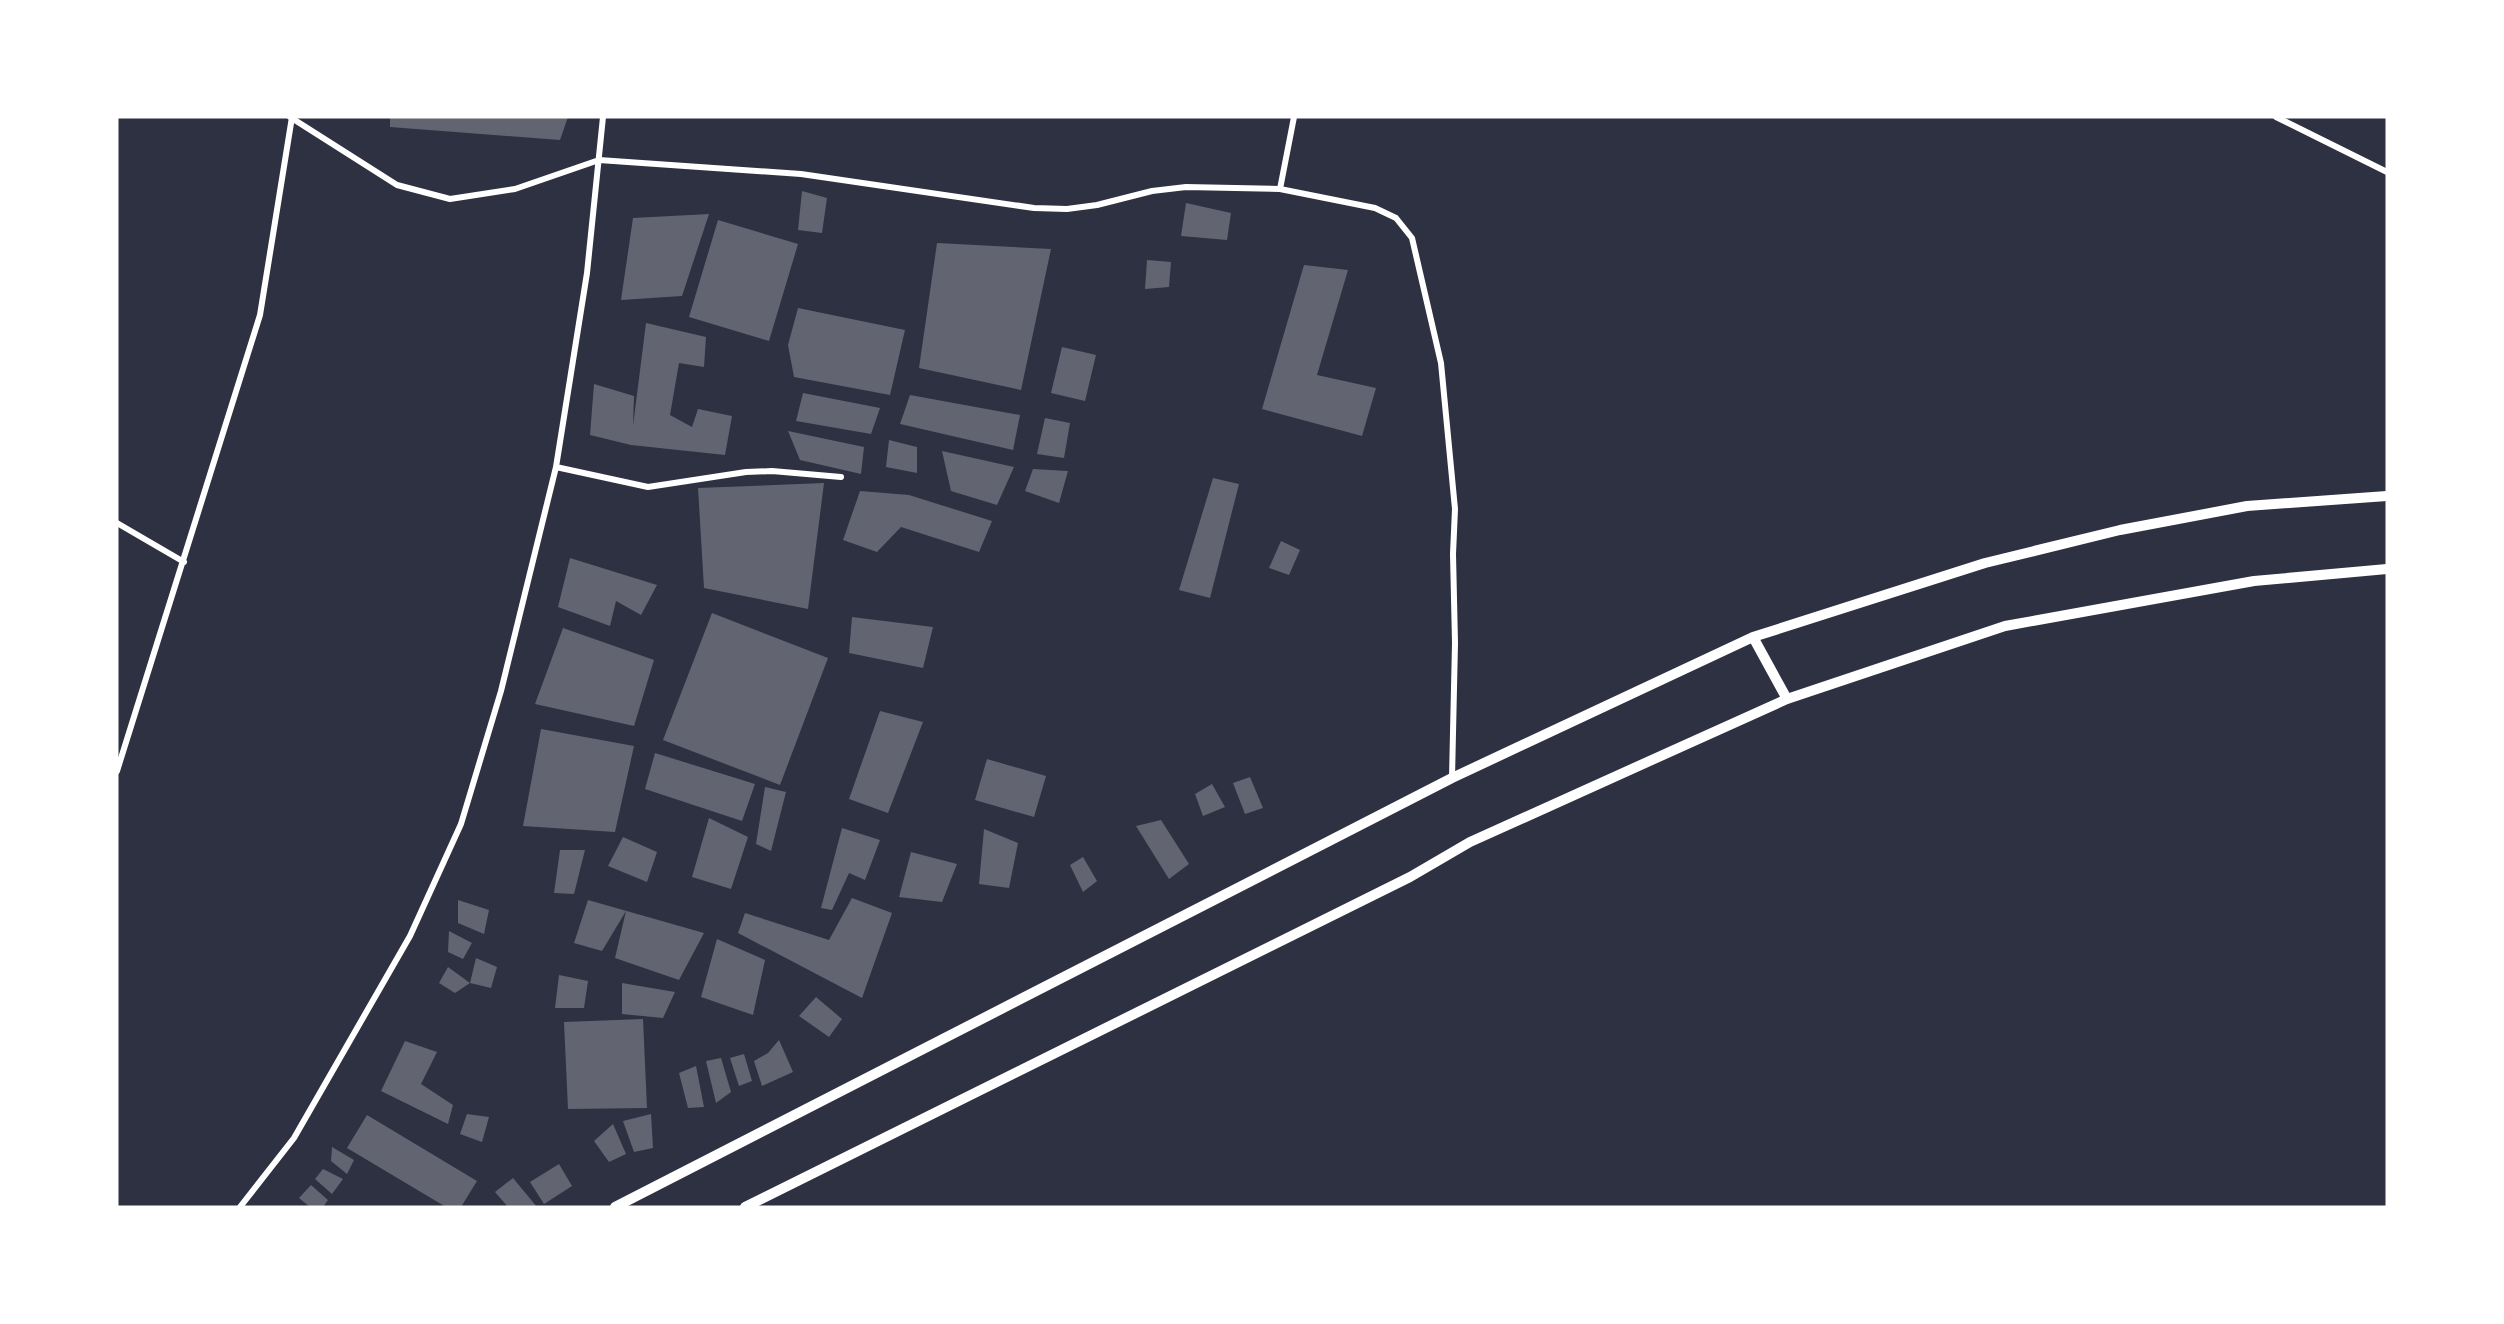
<svg xmlns="http://www.w3.org/2000/svg" width="2504" height="1324" viewBox="0 0 2504 1324" font-family="'Varela Round',sans-serif">
  <style>
    .building { fill: #626471 }
    .lines { fill: none; stroke-linecap: round; stroke-linejoin: round }
    .minor { stroke: #fff; stroke-width: 6 }
    .tertiary { stroke: #fff; stroke-width: 10 }
  </style>
  <rect width="100%" height="100%" fill="#2d3142"/>
  <path class="building" d="M 390,117 L 568,117 L 560,140 L 390,127 Z
    M 802,191 L 827,198 L 822,233 L 798,230 Z
    M 1186,203 L 1231,213 L 1227,240 L 1181,236 Z
    M 709,214 L 682,296 L 621,300 L 633,218 Z
    M 718,220 L 798,244 L 769,341 L 689,317 Z
    M 937,243 L 1051,249 L 1021,390 L 919,368 Z
    M 1147,260 L 1171,262 L 1169,287 L 1145,289 Z
    M 1304,265 L 1348,270 L 1317,375 L 1376,388 L 1362,436 L 1262,409 Z
    M 798,308 L 905,330 L 890,395 L 794,377 L 788,345 Z
    M 646,323 L 706,337 L 704,367 L 679,363 L 670,415 L 692,427 L 698,409 L 732,416 L 725,455 L 631,445 L 590,435 L 594,384 L 634,396 L 633,426 Z
    M 1062,347 L 1096,355 L 1085,401 L 1051,393 Z
    M 803,393 L 880,408 L 871,434 L 796,421 Z
    M 910,395 L 1020,415 L 1013,450 L 900,424 Z
    M 1045,418 L 1070,423 L 1064,458 L 1037,454 Z
    M 788,431 L 864,447 L 861,474 L 800,460 Z
    M 889,440 L 917,447 L 917,473 L 886,467 Z
    M 942,451 L 1014,467 L 997,505 L 951,491 Z
    M 1033,469 L 1068,471 L 1059,503 L 1025,491 Z
    M 1213,478 L 1239,484 L 1210,598 L 1179,590 Z
    M 824,483 L 808,609 L 704,588 L 698,488 Z
    M 860,491 L 909,495 L 992,521 L 979,552 L 901,527 L 877,552 L 843,540 Z
    M 1281,541 L 1300,550 L 1289,575 L 1269,568 Z
    M 570,558 L 657,585 L 641,615 L 616,601 L 610,626 L 558,607 Z
    M 712,613 L 828,658 L 780,785 L 663,740 Z
    M 852,617 L 933,627 L 923,668 L 849,653 Z
    M 563,628 L 654,660 L 634,726 L 535,704 Z
    M 880,711 L 923,722 L 888,813 L 849,799 Z
    M 541,729 L 634,746 L 615,832 L 523,826 Z
    M 655,753 L 755,784 L 742,821 L 645,789 Z
    M 987,759 L 1046,776 L 1034,817 L 975,800 Z
    M 1250,777 L 1263,808 L 1245,814 L 1233,783 Z
    M 1212,784 L 1225,807 L 1203,816 L 1195,794 Z
    M 765,787 L 786,792 L 771,851 L 756,844 Z
    M 709,818 L 748,837 L 731,889 L 692,877 Z
    M 1161,820 L 1189,864 L 1169,879 L 1136,826 Z
    M 842,828 L 880,840 L 865,880 L 849,873 L 832,910 L 821,908 Z
    M 984,829 L 1018,843 L 1009,888 L 979,884 Z
    M 623,837 L 657,852 L 647,882 L 608,866 Z
    M 560,850 L 585,850 L 574,894 L 554,893 Z
    M 911,852 L 957,864 L 942,902 L 899,897 Z
    M 1083,857 L 1097,881 L 1083,892 L 1070,865 Z
    M 852,898 L 892,913 L 862,998 L 738,933 L 745,913 L 829,940 Z
    M 458,900 L 489,910 L 484,934 L 458,923 Z
    M 588,900 L 704,933 L 679,980 L 615,958 L 626,911 L 602,951 L 574,943 Z
    M 449,931 L 472,943 L 463,959 L 448,952 Z
    M 717,939 L 765,960 L 753,1015 L 701,997 Z
    M 476,958 L 497,967 L 491,988 L 470,983 Z
    M 448,967 L 470,983 L 455,993 L 439,983 Z
    M 559,975 L 588,981 L 584,1008 L 555,1008 Z
    M 622,983 L 675,992 L 663,1018 L 622,1014 Z
    M 816,997 L 842,1019 L 829,1037 L 799,1016 Z
    M 643,1019 L 647,1108 L 568,1109 L 564,1022 Z
    M 779,1040 L 793,1072 L 762,1086 L 754,1061 L 768,1053 Z
    M 405,1041 L 437,1052 L 421,1084 L 453,1105 L 448,1124 L 381,1091 Z
    M 744,1054 L 752,1081 L 739,1086 L 730,1058 Z
    M 721,1058 L 731,1092 L 716,1103 L 706,1061 Z
    M 696,1066 L 704,1107 L 688,1108 L 679,1073 Z
    M 467,1114 L 489,1117 L 482,1142 L 460,1134 Z
    M 651,1114 L 653,1148 L 634,1152 L 623,1121 Z
    M 367,1115 L 477,1181 L 461,1207 L 446,1207 L 347,1148 Z
    M 613,1124 L 626,1154 L 609,1162 L 594,1141 Z
    M 332,1147 L 354,1160 L 347,1174 L 331,1161 Z
    M 559,1164 L 572,1186 L 544,1204 L 530,1182 Z
    M 323,1169 L 343,1179 L 332,1194 L 315,1179 Z
    M 513,1178 L 537,1207 L 508,1207 L 495,1192 Z
    M 311,1185 L 328,1200 L 323,1207 L 310,1207 L 299,1198 Z"/>
  <g class="lines">
    <path class="minor" d="M 290,117 L 397,185 L 450,199 L 515,189 L 599,160 L 801,174 L 1034,208 L 1067,209 L 1097,205 L 1152,191 L 1186,187 L 1280,189 L 1375,208 L 1396,218 L 1412,238 L 1441,363 L 1455,509 L 1453,554 L 1455,643 L 1452,778
      M 2276,117 L 2387,172
      M 1280,189 L 1294,117
      M 556,467 L 648,487 L 746,472 L 772,471 L 841,477
      M 117,523 L 184,562
      M 117,771 L 260,315 L 292,117
      M 240,1207 L 294,1138 L 410,936 L 461,824 L 501,691 L 556,467 L 587,273 L 603,117"/>
    <path class="tertiary" d="M 1753,637 L 1787,699
      M 615,1207 L 1452,778 L 1753,637 L 1985,563 L 2120,530 L 2247,506 L 2387,496
      M 745,1207 L 1410,877 L 1470,842 L 1787,699 L 2005,626 L 2254,581 L 2387,569"/>
  </g>
  <rect width="2504" height="1324" fill="none" stroke="#ffffff" stroke-width="237"/>
</svg>
